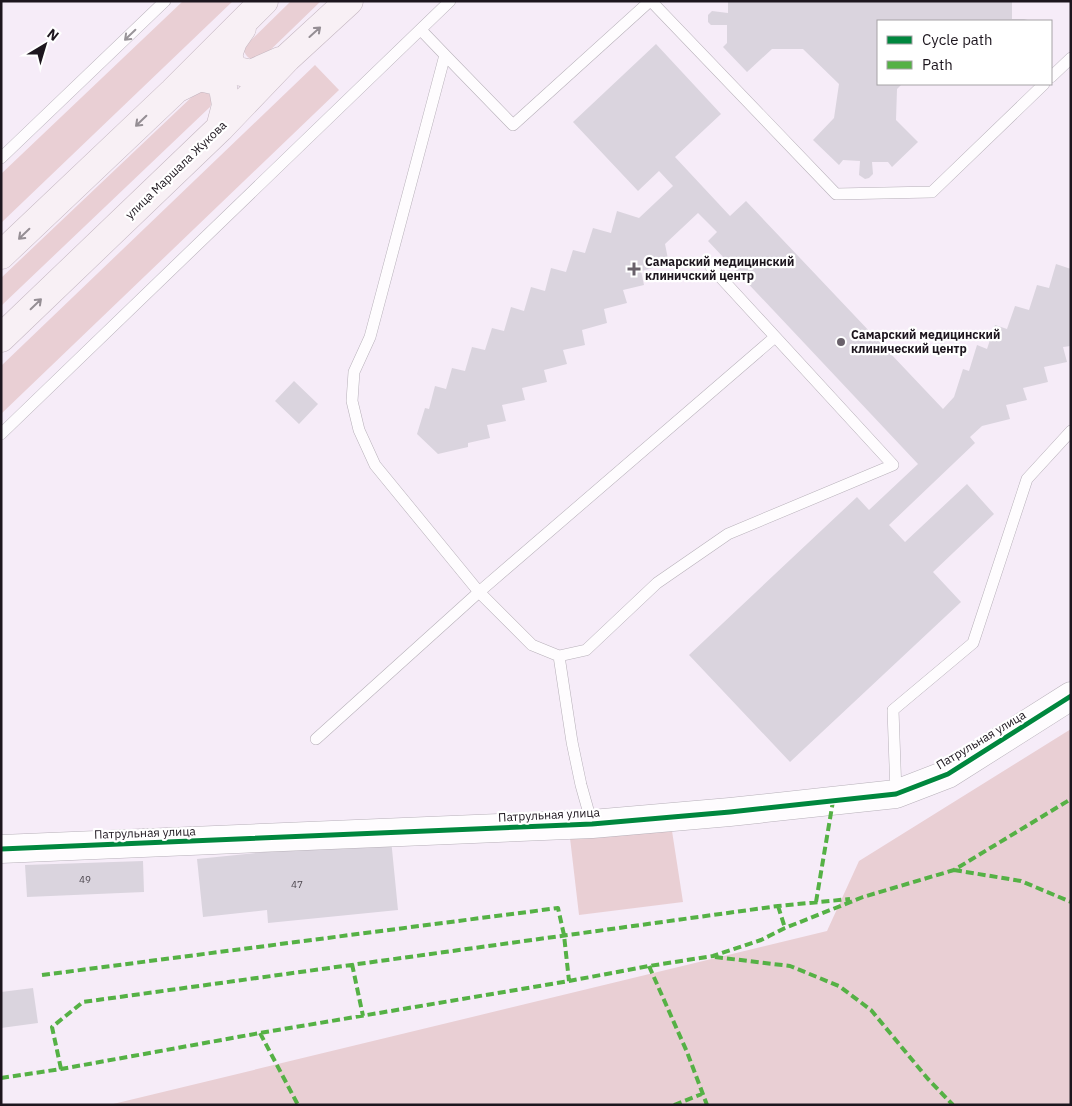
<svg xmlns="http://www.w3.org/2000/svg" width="1072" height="1106" viewBox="0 0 1072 1106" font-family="'IBM Plex Sans',sans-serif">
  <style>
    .green { fill: #e9cfd4 }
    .building { fill: #dad4de }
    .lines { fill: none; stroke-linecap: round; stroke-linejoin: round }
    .lane-casing { stroke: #b7b0b9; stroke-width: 12 }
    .secondary-casing { stroke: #b7b0b9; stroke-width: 29 }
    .primary-casing { stroke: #c4b6c0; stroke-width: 29 }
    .lane { stroke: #fefcfe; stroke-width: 11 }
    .secondary { stroke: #fefcfe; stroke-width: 28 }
    .primary { stroke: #f8f0f5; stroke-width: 28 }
    .quiet { stroke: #55b145; stroke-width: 4; stroke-dasharray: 8 4; stroke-linecap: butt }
    .cycleway-casing { stroke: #fff; stroke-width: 8 }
    .cycleway { stroke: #00873e; stroke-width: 5 }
    .oneway { stroke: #958e94 }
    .oneway2 { stroke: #999499 }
    .poi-dot { fill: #69616a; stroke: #fff; stroke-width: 2 }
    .labels { text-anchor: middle; stroke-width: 4.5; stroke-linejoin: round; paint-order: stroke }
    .number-label { font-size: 10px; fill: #4e4850 }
    .street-label { font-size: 12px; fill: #1d161e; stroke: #fff }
    .poi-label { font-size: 12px; font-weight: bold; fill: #1d161e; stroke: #fff; text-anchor: start }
  </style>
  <rect width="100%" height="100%" fill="#f6ecf8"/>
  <path class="green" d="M 183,1 L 233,1 L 1,223 L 1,174 Z
    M 291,1 L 321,1 L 260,60 C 252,60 247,59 244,51 L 246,45 Z
    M 315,65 L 339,90 L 1,414 L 1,366 Z
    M 200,90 L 207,91 C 211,96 213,101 210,107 L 1,306 L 1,278 L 197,92 Z
    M 1071,729 L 1071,1105 L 109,1105 L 827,931 L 859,861 Z
    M 672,831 L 683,902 L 579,915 L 570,838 Z"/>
  <path class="building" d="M 728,1 L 1012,1 L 1012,19 L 1024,19 L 1031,21 L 878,21 L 878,84 L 902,84 L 897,89 L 896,120 L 918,142 L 892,167 L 888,162 L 872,162 L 873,174 L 869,178 L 865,179 L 859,175 L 860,161 L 843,160 L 839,165 L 813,140 L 834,118 L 839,84 L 803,49 L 772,49 L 747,72 L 723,47 L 727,43 L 727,25 L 711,25 L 708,22 L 708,15 L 712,11 L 728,13 Z
    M 656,44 L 721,114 L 675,157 L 730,216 L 746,201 L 943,409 L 954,397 L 963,369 L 969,371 L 977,345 L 987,349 L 995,325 L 1007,329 L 1015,306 L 1029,310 L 1037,285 L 1049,288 L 1056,264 L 1071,269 L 1071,346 L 1063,347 L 1067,362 L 1044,367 L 1048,382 L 1023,388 L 1027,400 L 1006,405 L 1010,419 L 982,426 L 970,437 L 975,443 L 889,525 L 905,542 L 967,484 L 994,514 L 933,572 L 961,602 L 790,762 L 689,655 L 857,497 L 869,510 L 918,464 L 708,241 L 717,232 L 698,213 L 665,244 L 669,264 L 641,271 L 644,285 L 623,290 L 627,303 L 604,309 L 607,323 L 582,330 L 585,345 L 563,350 L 567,364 L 544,370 L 547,382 L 522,388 L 525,400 L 502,405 L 506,421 L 487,425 L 490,438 L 468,443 L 468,447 L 438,454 L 417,434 L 425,408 L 429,409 L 435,386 L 446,389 L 452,368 L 465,371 L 472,347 L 485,350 L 492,328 L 504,331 L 511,307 L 524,311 L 531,287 L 545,291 L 551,268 L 566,272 L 573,250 L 585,253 L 593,228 L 611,233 L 617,211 L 639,218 L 673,186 L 659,171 L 638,191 L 573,122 Z
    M 294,381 L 318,404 L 299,424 L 275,401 Z
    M 391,839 L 398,910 L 268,923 L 267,910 L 203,917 L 197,859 Z
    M 143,861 L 144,892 L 27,897 L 25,865 Z
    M 33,988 L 38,1023 L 1,1028 L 1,992 Z"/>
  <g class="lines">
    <defs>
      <path id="lane" d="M 651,1 L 836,194 L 932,192 L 1044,84
        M 421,30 L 445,55 L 370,337 L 354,372 L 352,401 L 359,430 L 375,465 L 479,592 L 532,645 L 559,656 L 586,650 L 657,583 L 728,534 L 893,465 L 711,267
        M 445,55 L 513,125 L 650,1
        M 1051,77 L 1071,58
        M 1,158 L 165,1
        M 1,434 L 450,1
        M 559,656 L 572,742 L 581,785 L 592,824
        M 316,739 L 479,592 L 775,337
        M 896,793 L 893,710 L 973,643 L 1027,479 L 1071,431"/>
      <path id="secondary" d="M 1,849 L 592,824 L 730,812 L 896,794 L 948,774 L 1071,696"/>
      <path id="primary" d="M 242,28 L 233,41 L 228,55 L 233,70 L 251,74 L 280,61
        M 178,88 L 200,77 L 222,82 L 226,105 L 220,128
        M 1,255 L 173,92 L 264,1
        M 1,338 L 220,128 L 287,58 L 349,1"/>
    </defs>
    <use href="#lane" class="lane-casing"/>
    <use href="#secondary" class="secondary-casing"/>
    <use href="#primary" class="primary-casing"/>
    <use href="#lane" class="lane"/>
    <use href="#secondary" class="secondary"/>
    <use href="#primary" class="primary"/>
    <path class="quiet" d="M 954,870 L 1021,881 L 1071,902
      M 816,902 L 833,801
      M 778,906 L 785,928
      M 715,957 L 790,966 L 839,986 L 871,1010 L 928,1079 L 953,1105
      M 352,964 L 363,1016
      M 649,966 L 687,1052 L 707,1105
      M 42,975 L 558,908 L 564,935 L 569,981
      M 260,1033 L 298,1105
      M 61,1069 L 52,1027 L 83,1002 L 778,906 L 850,899
      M 1,1078 L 61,1069 L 260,1033 L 569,981 L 649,966 L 713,956 L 761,940 L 785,928 L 863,897 L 954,870 L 1071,799
      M 674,1105 L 702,1094"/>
    <defs>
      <path id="cycleway" d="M 1,849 L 592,824 L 730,812 L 896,794 L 948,774 L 1071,696"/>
    </defs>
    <use href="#cycleway" class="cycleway-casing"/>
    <use href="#cycleway" class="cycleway"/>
  </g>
  <defs><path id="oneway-shaft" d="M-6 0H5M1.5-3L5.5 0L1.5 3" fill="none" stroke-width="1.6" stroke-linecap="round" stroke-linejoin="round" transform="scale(1.25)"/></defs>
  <g class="oneway">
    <use href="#oneway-shaft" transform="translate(315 32) rotate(-42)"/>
    <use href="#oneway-shaft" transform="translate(141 121) rotate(136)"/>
    <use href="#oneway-shaft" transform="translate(24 234) rotate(136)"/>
    <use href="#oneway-shaft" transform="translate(36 304) rotate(-44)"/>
  </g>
  <use class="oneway2" href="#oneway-shaft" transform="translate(130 35) rotate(136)"/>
  <g class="poi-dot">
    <path d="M631.5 261.5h5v5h5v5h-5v5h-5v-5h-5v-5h5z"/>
    <circle cx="841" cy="342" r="5"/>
  </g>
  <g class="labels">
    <g class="number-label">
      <text x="85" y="883">49</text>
      <text x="297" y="888">47</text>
    </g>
    <g class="street-label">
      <text transform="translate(176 170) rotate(-44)" y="4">улица Маршала Жукова</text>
      <text transform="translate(981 740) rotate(-31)" y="4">Патрульная улица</text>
      <text transform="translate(549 815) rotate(-3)" y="4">Патрульная улица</text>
      <text transform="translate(145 833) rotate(-2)" y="4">Патрульная улица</text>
    </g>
    <g class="poi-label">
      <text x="645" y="266">Самарский медицинский<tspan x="645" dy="14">клиничский центр</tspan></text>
      <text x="851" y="339">Самарский медицинский<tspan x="851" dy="14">клинический центр</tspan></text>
    </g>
  </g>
  <rect width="1072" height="1106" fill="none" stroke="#1d161e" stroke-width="5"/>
  <rect x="877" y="20" width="175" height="65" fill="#ffffff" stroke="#a5a2a5"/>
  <rect x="887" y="36" width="25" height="8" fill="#00873e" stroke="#a5a2a5"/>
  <text x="922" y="45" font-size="15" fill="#1d161e">Cycle path</text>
  <rect x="887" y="61" width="25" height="8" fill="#55b145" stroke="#a5a2a5"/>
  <text x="922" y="70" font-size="15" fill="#1d161e">Path</text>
  <g transform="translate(45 45) rotate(38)" stroke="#ffffff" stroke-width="4" paint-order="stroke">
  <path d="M0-4L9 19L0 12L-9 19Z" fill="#1d161e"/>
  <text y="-8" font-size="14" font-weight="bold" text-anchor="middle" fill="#1d161e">N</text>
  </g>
</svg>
